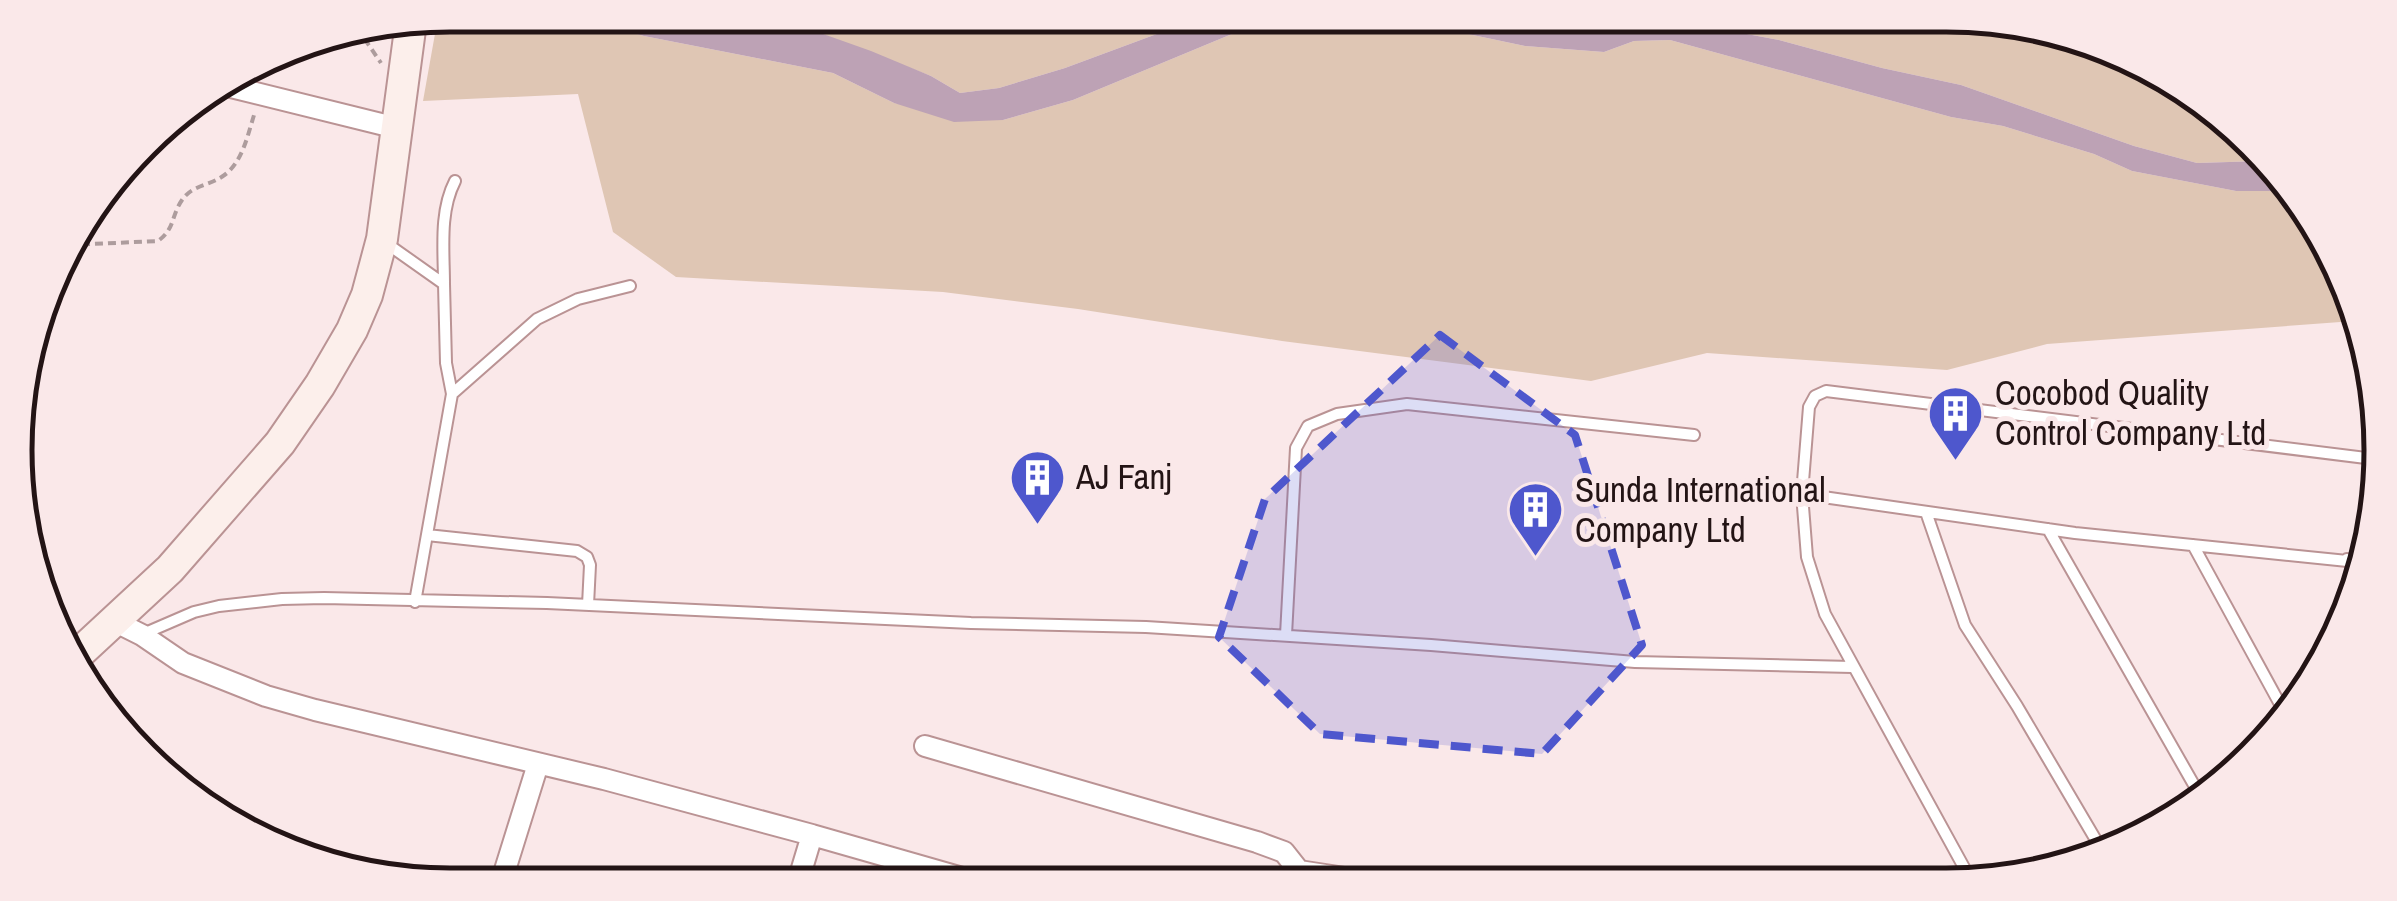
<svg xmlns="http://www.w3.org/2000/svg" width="2397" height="901" viewBox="0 0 2397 901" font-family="'Archivo Narrow',sans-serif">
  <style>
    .green { fill: #dfc6b4 }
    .water { fill: #bda2b5 }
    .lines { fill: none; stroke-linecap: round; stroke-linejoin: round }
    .lane-casing { stroke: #ba9394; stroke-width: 14 }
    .street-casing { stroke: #ba9394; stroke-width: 24 }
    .secondary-casing { stroke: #ba9394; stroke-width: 34 }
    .path { stroke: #ad9c9d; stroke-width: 4; stroke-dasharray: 8 5; stroke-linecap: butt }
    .lane { stroke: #fff; stroke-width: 10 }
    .street { stroke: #fff; stroke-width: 20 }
    .secondary { stroke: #fcefeb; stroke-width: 30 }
    .marked { fill: #4e57cd; fill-opacity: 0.2; stroke: #4e57cd; stroke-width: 8; stroke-dasharray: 20 12; stroke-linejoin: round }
    .labels { text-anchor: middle; stroke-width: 10; stroke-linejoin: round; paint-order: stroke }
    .poi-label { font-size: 35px; fill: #231415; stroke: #fae8e9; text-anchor: start }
    .rim { fill: none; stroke: #231415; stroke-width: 5 }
  </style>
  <rect width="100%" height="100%" fill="#fae8e9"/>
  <path class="green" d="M 451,15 L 569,15 L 644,36 L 833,73 L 894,103 L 1003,120 L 1073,100 L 1244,29 L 1327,15 L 1430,15 L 1468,34 L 1525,46 L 1604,52 L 1634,41 L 1670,40 L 1951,117 L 2003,126 L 2094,154 L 2132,171 L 2236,191 L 2287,191 L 2324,233 L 2354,321 L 2047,344 L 1947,370 L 1707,353 L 1591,381 L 1282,341 L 1078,309 L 943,292 L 676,277 L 613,232 L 578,94 L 423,101 L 438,17 Z
    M 751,15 L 1208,15 L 1065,68 L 999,88 L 960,93 L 931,76 L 812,30 Z
    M 1571,15 L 1946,15 L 2060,30 L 2212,105 L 2261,161 L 2197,163 L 2134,146 L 1961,85 L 1882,68 L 1779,40 L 1693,24 Z"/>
  <path class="water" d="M 569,15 L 751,15 L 812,30 L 871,51 L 931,76 L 960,93 L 999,88 L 1065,68 L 1208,15 L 1327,15 L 1244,29 L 1073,100 L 1003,120 L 954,122 L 894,103 L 833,73 L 644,36 Z
    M 1430,15 L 1571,15 L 1693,24 L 1779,40 L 1882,68 L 1961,85 L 2134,146 L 2197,163 L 2261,161 L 2287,191 L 2236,191 L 2132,171 L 2094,154 L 2003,126 L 1951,117 L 1670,40 L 1634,41 L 1604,52 L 1525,46 L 1468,34 Z"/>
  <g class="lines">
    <defs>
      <path id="lane" d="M 386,243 L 444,284 L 446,363 L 452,394 L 415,602
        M 444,284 C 444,251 439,212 455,181
        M 452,394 L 537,319 L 578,299 L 630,286
        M 1802,494 L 2075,533 L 2367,563
        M 1926,512 L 1965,625 L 2017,706 L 2103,852
        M 2048,529 L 2202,799
        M 427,535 L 577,551 L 587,557 L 590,565 L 588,605
        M 2193,545 L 2287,717
        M 2347,559 L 2359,581
        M 143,634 L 194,612 L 219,606 L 282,599 L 324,598 L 547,603 L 971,623 L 1146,627 L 1431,645 L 1635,662 L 1852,667
        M 1286,635 L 1296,448 L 1308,426 L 1337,414 L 1407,404 L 1694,435
        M 1972,882 L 1825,614 L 1807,557 L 1802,494 L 1809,407 L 1815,396 L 1826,391 L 2374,459"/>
      <path id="street" d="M 227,86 L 397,128
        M 114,621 L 142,635 L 183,663 L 266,696 L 315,710 L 604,779 L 812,835
        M 925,746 L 1257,842 L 1284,852 L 1299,871 L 1384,884
        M 797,885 L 812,835 L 987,885
        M 500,886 L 538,764"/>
      <path id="secondary" d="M 74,658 L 170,569 L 280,443 L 320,385 L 352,330 L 367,295 L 382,239 L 411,22"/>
    </defs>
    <use href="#lane" class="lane-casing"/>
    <use href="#street" class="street-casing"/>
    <use href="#secondary" class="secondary-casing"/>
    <path class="path" d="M 354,31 L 364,38 L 381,63
      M 268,74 L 272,60
      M 69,245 L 158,241 C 175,229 171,216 182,200 C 192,185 209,186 223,176 C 243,163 248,133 255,112"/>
    <use href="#lane" class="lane"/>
    <use href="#street" class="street"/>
    <use href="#secondary" class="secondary"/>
  </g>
  <path class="marked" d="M 1440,335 L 1575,435 L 1642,645 L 1542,754 L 1320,734 L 1219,637 L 1265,499 Z"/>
  <defs>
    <symbol id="building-pin" viewBox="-11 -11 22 30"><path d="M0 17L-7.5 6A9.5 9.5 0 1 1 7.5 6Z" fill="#4e57cd" stroke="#fae8e9"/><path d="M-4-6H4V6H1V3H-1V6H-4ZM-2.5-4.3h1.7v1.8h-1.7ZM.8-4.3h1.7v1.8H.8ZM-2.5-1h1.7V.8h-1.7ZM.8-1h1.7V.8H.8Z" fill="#fff"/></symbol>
  </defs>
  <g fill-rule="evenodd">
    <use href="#building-pin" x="1924" y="382" width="63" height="86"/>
    <use href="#building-pin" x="1006" y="446" width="63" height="86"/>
    <use href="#building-pin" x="1504" y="478" width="63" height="86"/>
  </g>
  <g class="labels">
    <g class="poi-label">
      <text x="1995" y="405">Cocobod Quality<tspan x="1995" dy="40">Control Company Ltd</tspan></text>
      <text x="1076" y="489">AJ Fanj</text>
      <text x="1575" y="502">Sunda International<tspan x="1575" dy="40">Company Ltd</tspan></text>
    </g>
  </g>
  <path d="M0 0H2397V901H0ZM450 32H1946A418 418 0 0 1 2364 450V450A418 418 0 0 1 1946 868H450A418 418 0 0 1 32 450V450A418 418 0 0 1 450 32Z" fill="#fae8e9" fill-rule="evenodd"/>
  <path class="rim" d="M450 32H1946A418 418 0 0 1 2364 450V450A418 418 0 0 1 1946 868H450A418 418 0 0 1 32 450V450A418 418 0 0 1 450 32Z"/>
</svg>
